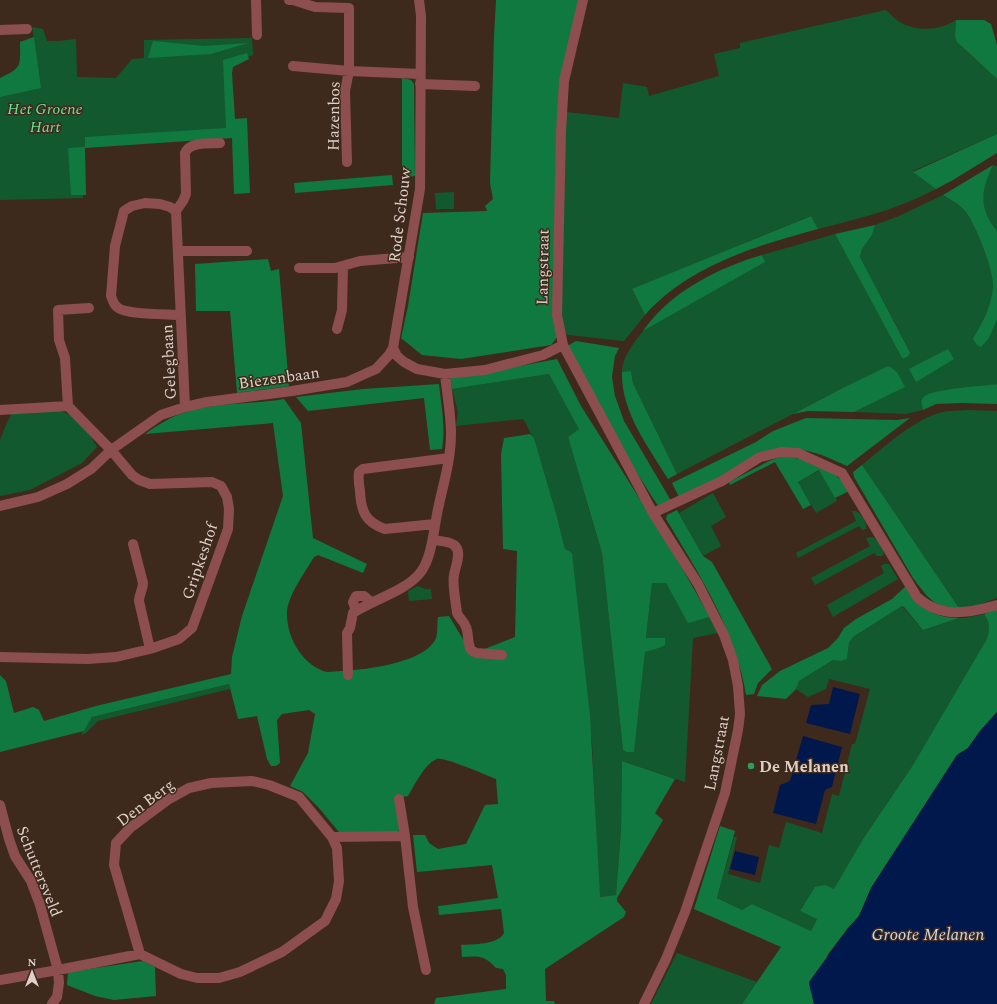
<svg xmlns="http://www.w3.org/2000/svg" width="997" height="1004" viewBox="0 0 997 1004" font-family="Spectral,serif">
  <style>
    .green { fill: #135930 }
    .forest { fill: #107940 }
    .water { fill: #00184c }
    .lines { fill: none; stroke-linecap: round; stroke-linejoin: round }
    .minor { stroke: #8c4e4f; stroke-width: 10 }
    .leisure-dot { fill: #2e9e5b; stroke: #3e2a1d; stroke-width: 1.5 }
    .labels { text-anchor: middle; stroke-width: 3; stroke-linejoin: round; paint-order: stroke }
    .park-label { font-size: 16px; font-style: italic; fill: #6ae193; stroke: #3e2a1d }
    .street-label { font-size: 16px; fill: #dfd1c9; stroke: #3e2a1d }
    .poi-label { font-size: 16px; font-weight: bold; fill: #dfd1c9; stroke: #3e2a1d; text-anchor: start }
    .water-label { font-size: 17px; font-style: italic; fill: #cad7eb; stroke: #3e2a1d }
  </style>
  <rect width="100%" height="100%" fill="#3e2a1d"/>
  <path class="green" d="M 886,10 C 890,14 894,18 898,21 C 914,32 940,31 956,20 L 955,36 L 962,47 L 997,79 L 997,134 L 913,171 L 936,189 C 896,210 861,218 818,229 L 810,216 L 632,290 L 645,315 L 624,341 L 568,335 L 563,331 L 561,315 L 566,112 L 619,118 L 623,83 L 647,87 L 649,96 L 719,76 L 714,54 L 740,48 L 740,43 Z
    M 32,27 L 43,29 L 47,41 L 59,41 L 76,39 L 77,77 L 116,78 L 132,59 L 144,58 L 144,40 L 252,38 L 253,55 L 229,64 L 231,135 L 79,148 L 83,198 L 0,200 L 0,80 L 17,75 L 23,44 L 35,45 Z
    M 993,165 L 997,166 L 997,231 C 978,205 980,193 993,165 Z
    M 454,192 L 454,209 L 436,209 L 435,193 Z
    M 943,195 C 951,200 959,204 966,212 C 975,223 994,272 994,287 C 993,299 987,311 982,322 L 989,338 L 997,320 L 997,384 L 938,392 L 921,404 L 923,410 L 906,414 L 854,412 L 904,387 L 837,391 L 677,474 L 633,383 L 631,371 L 622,372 C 622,357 634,343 643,331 L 764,262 L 762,255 L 835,234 L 902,358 L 910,351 L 860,257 L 862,249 L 872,235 L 875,225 L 899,216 Z
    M 549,374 L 580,429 L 568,437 L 602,553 L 623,750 L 626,752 L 634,751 L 645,651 L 659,648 L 665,638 L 646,639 L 652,583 L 666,583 L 688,622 L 710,617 L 718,633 L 693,638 L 685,782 L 622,761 L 621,830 L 616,895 L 599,897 L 592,742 L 565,549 L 556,513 L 534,438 C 529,433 528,425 523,419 L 456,426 L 458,412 L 452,389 Z
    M 58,410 C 82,418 85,426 97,447 L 82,463 L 30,490 L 0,496 L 0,440 L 6,425 L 12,413 Z
    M 967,410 L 997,411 L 997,598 L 978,605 L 959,608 L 862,465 C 883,448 910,423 936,414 C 946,410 957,411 967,410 Z
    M 820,470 L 837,501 L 816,513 L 798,482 Z
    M 713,493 L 726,517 L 711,526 L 721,546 L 703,556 L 679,513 Z
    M 852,511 L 855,511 C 861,513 868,523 866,529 L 862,530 L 859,526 L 798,558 L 796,553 L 856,521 Z
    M 873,537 C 879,540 882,548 884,554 L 882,556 L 877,556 L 874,553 L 815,585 L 811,578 L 870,546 L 866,538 Z
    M 884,564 L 889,564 L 898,579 L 833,617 L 827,605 L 884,573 L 881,566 Z
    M 418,586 L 425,589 L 431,589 L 432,599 L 409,601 L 408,591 Z
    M 902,606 L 923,630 L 959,618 L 964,618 L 984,614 C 990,623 990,629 988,639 L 913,765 L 863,839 L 834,890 L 803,905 L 800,911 L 817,919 L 811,931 L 752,904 L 742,910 L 717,898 L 734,837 L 737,837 L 728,874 L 760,883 L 769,845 L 779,848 L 786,822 L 822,833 L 832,794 L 839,796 L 852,744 L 855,744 L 870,689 L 829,679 L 826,689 L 808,697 L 796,689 L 799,681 L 833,660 L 841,661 L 847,659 L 849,643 L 853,637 Z
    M 229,684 L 230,689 L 98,721 L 86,733 L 82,735 L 82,732 L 84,731 L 92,717 Z
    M 677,953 L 757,982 L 742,1004 L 651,1004 Z"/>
  <path class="forest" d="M 496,0 L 579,0 L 556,158 L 553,313 L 557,337 L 551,345 L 461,359 L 422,355 L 401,338 L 408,306 L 423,213 L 487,211 L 485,206 L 493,199 L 490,183 L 494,36 Z
    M 956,20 L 984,20 L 991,24 L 997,45 L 997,79 L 957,42 L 955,36 Z
    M 34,37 L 41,88 L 0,97 L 0,78 C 23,67 20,66 20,42 Z
    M 153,41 L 204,46 L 248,43 L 211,54 L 148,58 Z
    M 247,53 L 249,59 L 233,67 L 232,73 L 235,119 L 247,118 L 250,193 L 234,194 L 232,138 L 85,148 L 86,195 L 71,195 L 68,148 L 85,147 L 85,137 L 226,128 L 223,60 Z
    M 402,78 L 411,80 L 414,84 L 415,176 L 402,178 Z
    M 997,134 L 997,153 L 953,180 L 936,189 L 913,172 Z
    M 993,165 C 981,191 978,207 997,231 L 997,320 L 989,338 L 981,347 L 977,345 L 973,339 C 982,323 991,307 993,288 C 995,274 975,222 965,211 C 959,204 951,200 943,195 Z
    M 392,175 L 393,185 L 295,193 L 294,183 Z
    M 811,216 L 818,229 C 758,245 688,266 645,315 L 632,289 Z
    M 875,225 L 872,235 L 862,249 L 860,257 L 910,352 C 909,356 907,358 902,358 L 835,234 Z
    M 762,255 L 765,262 L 643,331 C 671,291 718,268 762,255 Z
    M 268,259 L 271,271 L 279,269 L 289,386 L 237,393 L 230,311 L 196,311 L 195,264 Z
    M 576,341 L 619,348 L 615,356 L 612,377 L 615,396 L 624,421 L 673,504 L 660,509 L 606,425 L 564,348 Z
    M 948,349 L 954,359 L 916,382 L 909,369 Z
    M 557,359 L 581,406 L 667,542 L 710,617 L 688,623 L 666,583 L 652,583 L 646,638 L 665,638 L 665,645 L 659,648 L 645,652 L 634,752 L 626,752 L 623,750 L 602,553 L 568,437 L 579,429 L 549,374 L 452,389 L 450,377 L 493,371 Z
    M 888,366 C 898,370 900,378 905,387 L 854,412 L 808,411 L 793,414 L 837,391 Z
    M 631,371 L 633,383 L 677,474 L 668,479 C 648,446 621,412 622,372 Z
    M 439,384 C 441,405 446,427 442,449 L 430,450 L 424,398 L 308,411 L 296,397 L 363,389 Z
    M 997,384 L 997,404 L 962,403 L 936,404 L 923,410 C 921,404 920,400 925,396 C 934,389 983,386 997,384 Z
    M 284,399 L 301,423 L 313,538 L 367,564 L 363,573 L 318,555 L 314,557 C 306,571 288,595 287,612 C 286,635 300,662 323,671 C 328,673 335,671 341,671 C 364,670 426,663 436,638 C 438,632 437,623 438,617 L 449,616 L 472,654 L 515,637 L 517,551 L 503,549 L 501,454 L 504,438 L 530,434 L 534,438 L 556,513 L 565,549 L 572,553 L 590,716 L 600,897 L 616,895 L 621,830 L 622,761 L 675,779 L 655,813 L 663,820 L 617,898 L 617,901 L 626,912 L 624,917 L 545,969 L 546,1001 L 554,1001 L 555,1004 L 434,1004 L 436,998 L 506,989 L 506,975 L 503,969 L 496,968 C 484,955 480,956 462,957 L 461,945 C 473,944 498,945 504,933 L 501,909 L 439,915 L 438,906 L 440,906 L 498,898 L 492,865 L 417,872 L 413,835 L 425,835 L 429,843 L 438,849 L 466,844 L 485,805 L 498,804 L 496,779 C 486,775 445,757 437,759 C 425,763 414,786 408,796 L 397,798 L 400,829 L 397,832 L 344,838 L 319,808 L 303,792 L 290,786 L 308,753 L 315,714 L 309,710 L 282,714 L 277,720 L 280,763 L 276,766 L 271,766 L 267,759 L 257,716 L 238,719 L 229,684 L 92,717 L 84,731 L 0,752 L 0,675 L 6,681 L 14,713 L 33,707 L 39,710 L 44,721 L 96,706 L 231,674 L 232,657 L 242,616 L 283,496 L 273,423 L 145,434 C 156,426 167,419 180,414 C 212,402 250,405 284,399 Z
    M 806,418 L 897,420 L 910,418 L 847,466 L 822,455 L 808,451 L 795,449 L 777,449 L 680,499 L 672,483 L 756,442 L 773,431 Z
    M 783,456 C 801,458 827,465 840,479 C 844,482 847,487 849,491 L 835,498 L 819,470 L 798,482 L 811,505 L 803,509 L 775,462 L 730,485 L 729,482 L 769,461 Z
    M 862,465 L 873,481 L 959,608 L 942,606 L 935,603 L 926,595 L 913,578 L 854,477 L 853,472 Z
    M 677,510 L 703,556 L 712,562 L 772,669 L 758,683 L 754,694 L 746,695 C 736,631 699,574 666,519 L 667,515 Z
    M 906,586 C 921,606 931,618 959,618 L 923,630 L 904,607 L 902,606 L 853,637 L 849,643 L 847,659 L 841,661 L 833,660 L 799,681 L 796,689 L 786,699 L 757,696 L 762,685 L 780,671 L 828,648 L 838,638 L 844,628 L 856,619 L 892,599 Z
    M 997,609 L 997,712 L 980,731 L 968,748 L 957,755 L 871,888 L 859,916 L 848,928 L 828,954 L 813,1000 L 814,1004 L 742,1004 L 781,947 L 694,909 L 720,826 L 735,831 L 717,898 L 742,910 L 752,904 L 811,931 L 817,919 L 800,911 L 815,887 L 825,885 L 834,889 L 863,839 L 913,765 L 987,639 C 990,629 990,623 984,614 Z
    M 143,961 L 155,967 L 156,996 L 114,1000 L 95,996 L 67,985 L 68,972 Z"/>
  <path class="water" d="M 833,687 L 860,694 L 850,734 L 806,723 L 811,705 L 829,704 Z
    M 997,712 L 997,1004 L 814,1004 L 810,988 L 809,982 L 848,928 L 859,916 L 871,888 L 957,755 L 968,748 L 980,731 Z
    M 803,736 L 842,747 L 832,787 L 825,790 L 816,824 L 773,813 L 780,785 L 790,781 Z
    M 735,851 L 759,857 L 755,875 L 730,869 Z"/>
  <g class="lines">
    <path class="minor" d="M 256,0 L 257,35
      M 289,0 L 293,0 L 315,7 L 349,8 L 349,71 L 345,91 L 347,162
      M 583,0 L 564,81 L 561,132 L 557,315 L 563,345 L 653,513 L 698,584 L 724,635 L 733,660 L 738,686 L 740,714 L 738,730 L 725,793 L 685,912 L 666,959 L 644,1004
      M 0,30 L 27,29
      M 293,66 L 349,71 L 420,74
      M 420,84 L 475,86
      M 176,211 L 183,201 L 186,194 L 185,153 C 190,141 210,144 220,143
      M 178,251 L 247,251
      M 299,268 L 335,268 L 360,261 L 409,257
      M 180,315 C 167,314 125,315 117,307 C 113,304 113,300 111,296 L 115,246 L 124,211 L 132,206 L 145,203 L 160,204 L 170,207 L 176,211 L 185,407
      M 337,329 L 342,310 L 343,267
      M 393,348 L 397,356 L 404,362 L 417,369 L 445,374 L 485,370 L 543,355 L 563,345
      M 68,406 L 65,358 L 59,340 L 58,310 L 89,308
      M 0,410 L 68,406 L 111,450 L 132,475 L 139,480 L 150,484 L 212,482 L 221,486 L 227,497 L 229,509 L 228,529 L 192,628 L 179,639 L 150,649 L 116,657 L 87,659 L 0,657
      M 0,506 L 38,497 L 67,484 L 91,469 L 111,450 L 161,415 L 185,407 L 207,402 L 292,391 L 347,382 L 376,369 L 389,355 L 393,348 L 420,189 L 421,16 L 419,0
      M 653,513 L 722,481 L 760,457 L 781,452 L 798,453 L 842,473 L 917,597 C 941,619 969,613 997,605
      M 435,524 L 385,529 C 365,522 361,511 360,491 C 359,485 358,478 359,472 L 363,469 L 449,458
      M 433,540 C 439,541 449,541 454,545 C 463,551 455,567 454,575 C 452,584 456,603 457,613 C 459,618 464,621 466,627 C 469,634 467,643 471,650 L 476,653 L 502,655
      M 133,544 L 143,583 C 143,590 139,594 139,601 L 150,649
      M 356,611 L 353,602 L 356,596 L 364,596 L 371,602
      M 348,675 L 347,633 L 350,628 L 353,613 C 372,600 406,591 420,573 C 432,559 434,527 438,509 C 443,485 451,460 451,434 C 451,415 447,394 445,374
      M 399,799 L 405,836 L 413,907 L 426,970
      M 0,805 L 9,839 L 15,856 L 31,881 L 40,905 L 58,970 L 59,983 L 57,997 L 52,1004
      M 332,837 L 405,836
      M 0,980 L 58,970 L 140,954 L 181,974 L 197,978 L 219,978 L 240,972 L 282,952 L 325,921 L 336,899 L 339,881 L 337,848 L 332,837 L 299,797 L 269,785 L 252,781 L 211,783 L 189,788 L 169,799 L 130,828 L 116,843 L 114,865 L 140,954"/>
  </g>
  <circle class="leisure-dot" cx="751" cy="766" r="4"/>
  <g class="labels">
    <g class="park-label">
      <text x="45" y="114">Het Groene<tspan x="45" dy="18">Hart</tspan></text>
    </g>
    <g class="street-label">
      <text transform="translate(333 116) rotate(-89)" y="6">Hazenbos</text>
      <text transform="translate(399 215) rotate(-83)" y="6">Rode Schouw</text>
      <text transform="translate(542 267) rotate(-89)" y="6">Langstraat</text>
      <text transform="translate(168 362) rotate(-93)" y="6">Gelegbaan</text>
      <text transform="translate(279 377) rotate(-8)" y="6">Biezenbaan</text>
      <text transform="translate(199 561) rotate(-71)" y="6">Gripkeshof</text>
      <text transform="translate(716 753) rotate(-79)" y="6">Langstraat</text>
      <text transform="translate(145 802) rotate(-37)" y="6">Den Berg</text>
      <text transform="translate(40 871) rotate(68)" y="6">Schuttersveld</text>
    </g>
    <g class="poi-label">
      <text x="759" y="772">De Melanen</text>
    </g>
    <g class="water-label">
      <text x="928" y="940">Groote Melanen</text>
    </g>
  </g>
  <g transform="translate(32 972)" stroke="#3e2a1d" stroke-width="3" paint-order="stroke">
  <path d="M0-3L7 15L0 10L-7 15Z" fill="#dfd1c9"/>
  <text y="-6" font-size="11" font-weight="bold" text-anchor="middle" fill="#dfd1c9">N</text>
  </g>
</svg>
